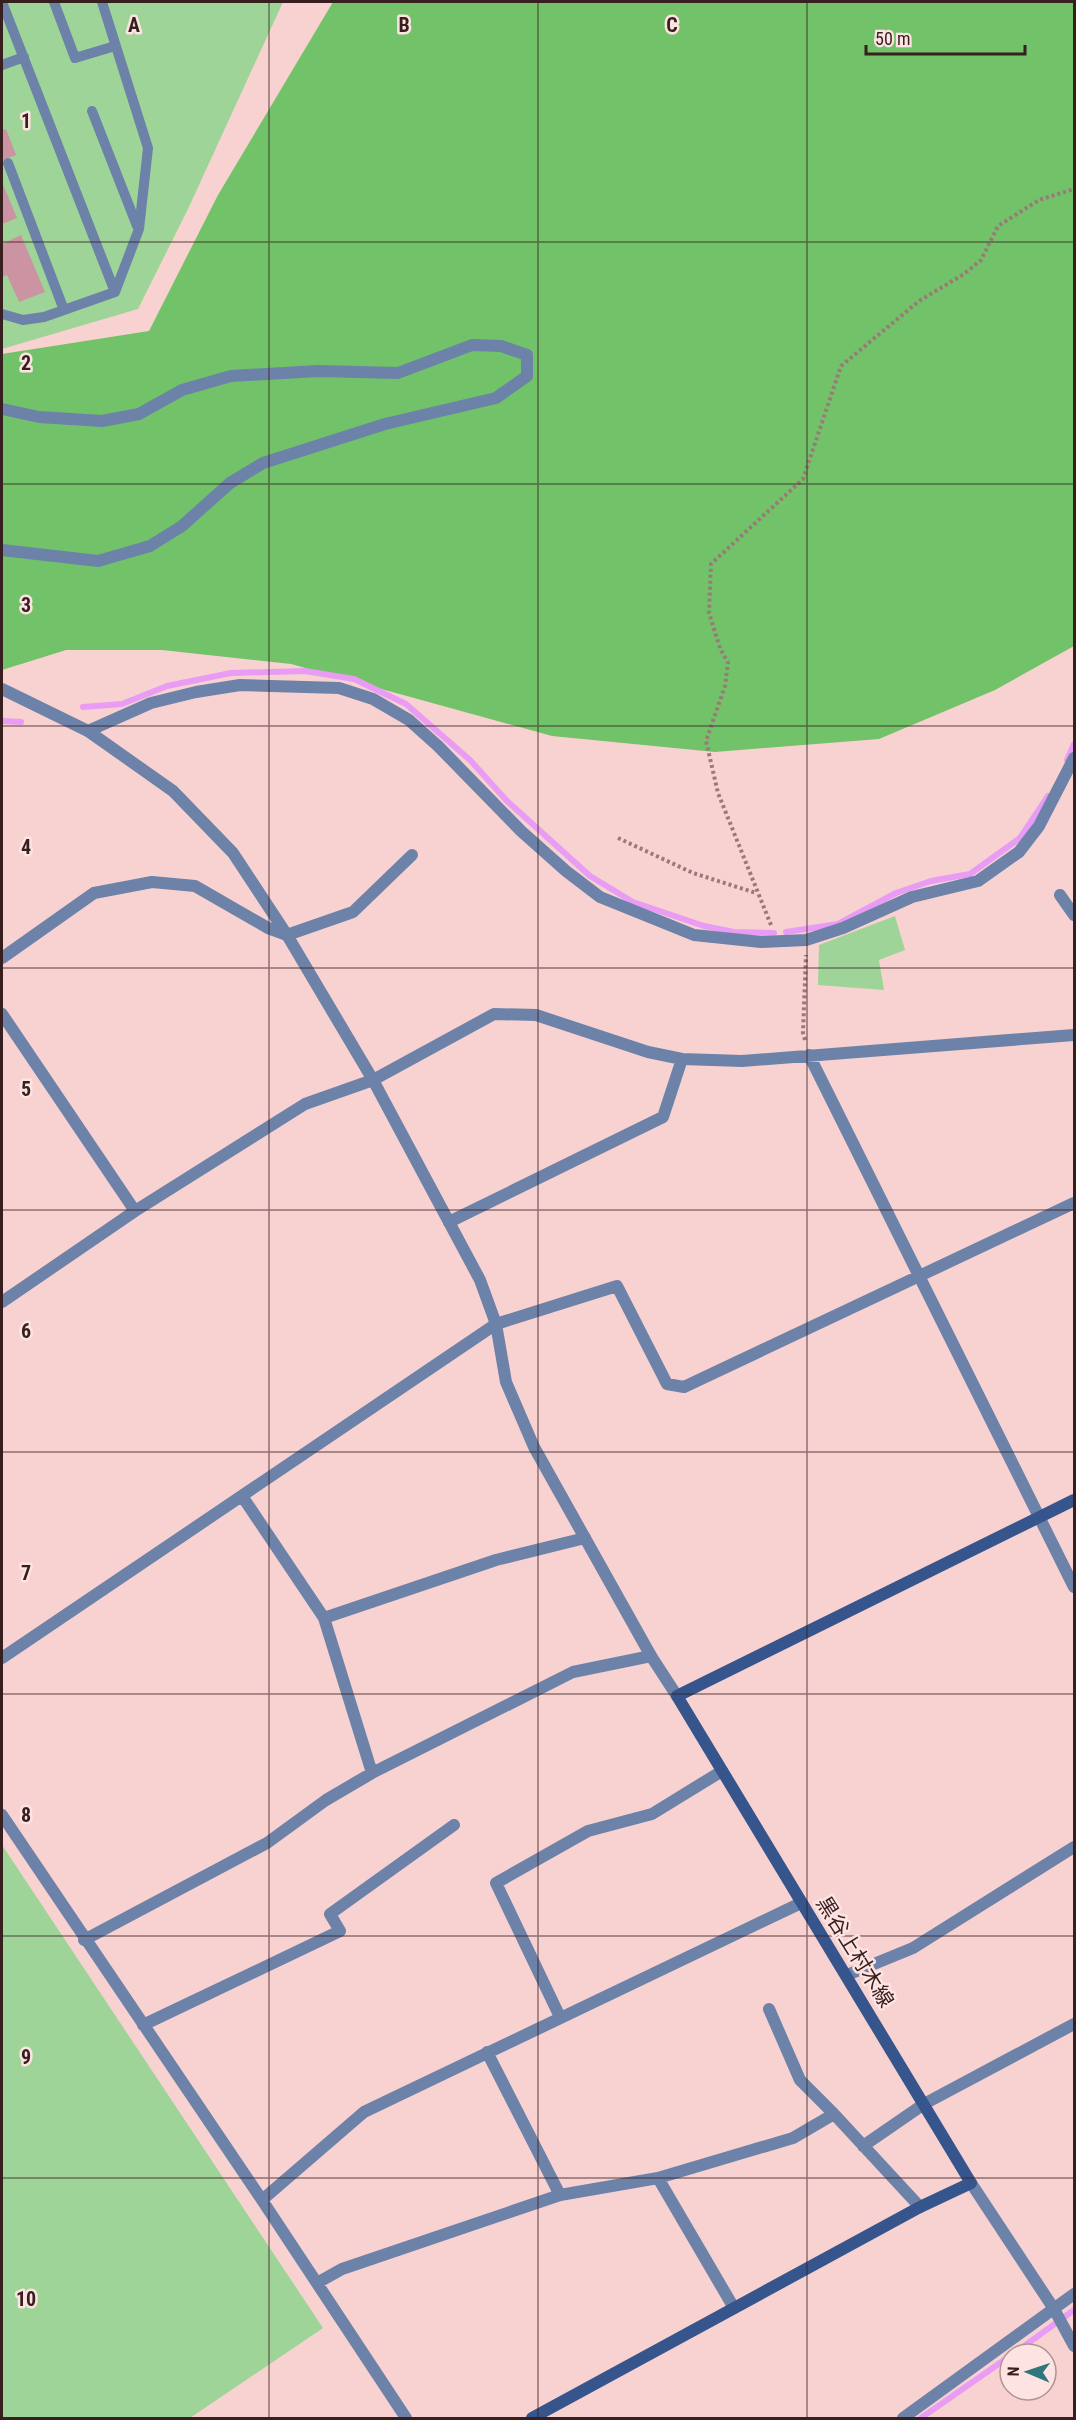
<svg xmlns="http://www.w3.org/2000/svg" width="1076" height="2420" viewBox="0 0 1076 2420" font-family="'Roboto Condensed','Noto Sans JP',sans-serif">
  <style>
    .green { fill: #9ed497 }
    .forest { fill: #72c269 }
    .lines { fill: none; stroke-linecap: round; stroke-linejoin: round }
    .stream { stroke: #e89cf4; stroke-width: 6 }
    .building { fill: #cc93a2 }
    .path { stroke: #997a78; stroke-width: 4; stroke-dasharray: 3 3; stroke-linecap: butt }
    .service { stroke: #6c82a9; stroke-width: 10 }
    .minor { stroke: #6c82a9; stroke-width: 12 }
    .tertiary { stroke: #6c82a9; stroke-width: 12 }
    .secondary { stroke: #37558d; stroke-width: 12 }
    .grid { fill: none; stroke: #361f1e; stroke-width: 1.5; stroke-opacity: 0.55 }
    .labels { text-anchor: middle; stroke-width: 5; stroke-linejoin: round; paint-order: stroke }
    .street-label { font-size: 21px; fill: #361f1e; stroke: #fde3e1 }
    .grid-label { font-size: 20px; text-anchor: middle; font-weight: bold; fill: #361f1e; stroke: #fde3e1; stroke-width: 5; stroke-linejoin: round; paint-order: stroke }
  </style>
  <rect width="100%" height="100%" fill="#f8d2d0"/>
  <path class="green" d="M 2,2 L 283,2 L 188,209 L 138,309 L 2,349 Z
    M 895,916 L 905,950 L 879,960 L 884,990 L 818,985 L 819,945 Z
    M 2,1845 L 323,2328 L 190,2418 L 2,2418 Z"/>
  <path class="forest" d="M 333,2 L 1074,2 L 1074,646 L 995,690 L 879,739 L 715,752 L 552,736 L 291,664 L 162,650 L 66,650 L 2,670 L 2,354 L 149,331 L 218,195 Z"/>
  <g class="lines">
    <path class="stream" d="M 83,707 L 122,704 L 167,686 L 231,673 L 305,671 L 354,679 L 406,704 L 470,760 L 507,801 L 590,876 L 633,902 L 704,926 L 734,932 L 774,933
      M 2,721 L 21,722
      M 1067,760 L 1074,744
      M 786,932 L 838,924 L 896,893 L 931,881 L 970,874 L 1020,838 L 1048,796
      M 1013,2354 L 1074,2310
      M 921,2418 L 1010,2356"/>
  </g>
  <path class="building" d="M 6,129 L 16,155 L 2,160 L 2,130 Z
    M 2,182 L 17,218 L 2,224 Z
    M 21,235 L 45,292 L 19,302 L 7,275 L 2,277 L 2,244 Z"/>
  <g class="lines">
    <path class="path" d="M 618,838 L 693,873 L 756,893
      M 771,925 L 718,793 L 706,741 L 725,686 L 728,663 L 720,648 L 709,613 L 711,564 L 803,479 L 841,366 L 919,301 L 964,274 L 981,260 L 998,226 L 1039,200 L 1074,189
      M 805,1040 L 803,1033 L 806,955"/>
    <path class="service" d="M 54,2 L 75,58 L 115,46
      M 102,2 L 148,148 L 139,229 L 115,292
      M 2,65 L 24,57
      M 92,111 L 137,226
      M 8,163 L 64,310
      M 2,314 L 23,320 L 44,317 L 115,292 L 2,2"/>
    <path class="minor" d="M 88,731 L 151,703 L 196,692 L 240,685 L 339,688 L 373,699 L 409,720 L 438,746 L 521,831 L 566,871 L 600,897 L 694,935 L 761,942 L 806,940 L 843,928 L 912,897 L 978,881 L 1019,852 L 1039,826 L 1074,758
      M 1060,895 L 1074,915
      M 2,958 L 94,893 L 152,882 L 195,886 L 268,928 L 287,935 L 353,912 L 412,855
      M 2,1014 L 135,1211
      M 809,1055 L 1074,1587
      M 449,1222 L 663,1117 L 682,1059
      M 2,1302 L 135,1211 L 305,1104 L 373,1080 L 494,1014 L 536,1015 L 648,1052 L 682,1059 L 742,1061 L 1074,1035
      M 242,1496 L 324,1618 L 372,1773
      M 324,1618 L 496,1560 L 585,1538
      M 2,1658 L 496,1324 L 617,1286 L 667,1384 L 684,1387 L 1074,1203
      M 2,1815 L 262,2200 L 406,2418
      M 84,1940 L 267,1843 L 326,1800 L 372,1773 L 573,1672 L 651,1656
      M 847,1975 L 913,1948 L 1074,1847
      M 769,2009 L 800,2080 L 834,2114
      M 560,2017 L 496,1883 L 588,1831 L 652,1814 L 722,1771
      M 143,2025 L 340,1931 L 330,1914 L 454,1825
      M 863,2146 L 924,2104 L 1074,2024
      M 658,2178 L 793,2138 L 834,2114 L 920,2207
      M 560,2195 L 658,2178 L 734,2308
      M 262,2200 L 364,2112 L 801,1903
      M 317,2283 L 342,2269 L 560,2195 L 487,2052
      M 903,2418 L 1074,2294"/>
    <path class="tertiary" d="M 2,409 L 39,417 L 102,421 L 139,414 L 182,390 L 231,376 L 318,371 L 398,373 L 472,345 L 501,346 L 527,355 L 527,376 L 496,398 L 385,424 L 263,463 L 230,483 L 182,526 L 150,546 L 98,561 L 2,550
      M 2,689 L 88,731 L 173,791 L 233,853 L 287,935 L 373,1080 L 480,1280 L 496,1324 L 506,1382 L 534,1447 L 651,1656 L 677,1696
      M 971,2183 L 1054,2309 L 1074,2346"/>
    <path class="secondary" d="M 532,2418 L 920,2207 L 971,2183 L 677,1696 L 1074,1500"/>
  </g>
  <path class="grid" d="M 269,2 L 269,2418M 538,2 L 538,2418M 807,2 L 807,2418M 2,242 L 1074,242M 2,484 L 1074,484M 2,726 L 1074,726M 2,968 L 1074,968M 2,1210 L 1074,1210M 2,1452 L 1074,1452M 2,1694 L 1074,1694M 2,1936 L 1074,1936M 2,2178 L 1074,2178"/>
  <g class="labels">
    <g class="street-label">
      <text transform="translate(855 1952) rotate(58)" y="7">黒谷上村木線</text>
    </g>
  </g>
  <g class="grid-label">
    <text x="134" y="32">A</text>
    <text x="404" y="32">B</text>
    <text x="672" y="32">C</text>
    <text x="26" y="128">1</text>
    <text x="26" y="370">2</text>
    <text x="26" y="612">3</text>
    <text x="26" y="854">4</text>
    <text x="26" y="1096">5</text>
    <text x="26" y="1338">6</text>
    <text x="26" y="1580">7</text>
    <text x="26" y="1822">8</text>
    <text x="26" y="2064">9</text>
    <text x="26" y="2306">10</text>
  </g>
  <rect width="1076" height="2420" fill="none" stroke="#361f1e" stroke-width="6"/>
  <g transform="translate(1028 2372) rotate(272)"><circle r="28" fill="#fde3e1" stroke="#ad9593" stroke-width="1.5"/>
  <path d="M0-4.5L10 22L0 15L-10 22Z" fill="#2e787d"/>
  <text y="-9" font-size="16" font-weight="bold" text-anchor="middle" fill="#361f1e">N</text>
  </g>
  <path d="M866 45v9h159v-9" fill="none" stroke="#361f1e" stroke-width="3"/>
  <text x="875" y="45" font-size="18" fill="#361f1e" stroke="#fde3e1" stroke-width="4.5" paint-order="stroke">50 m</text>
</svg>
